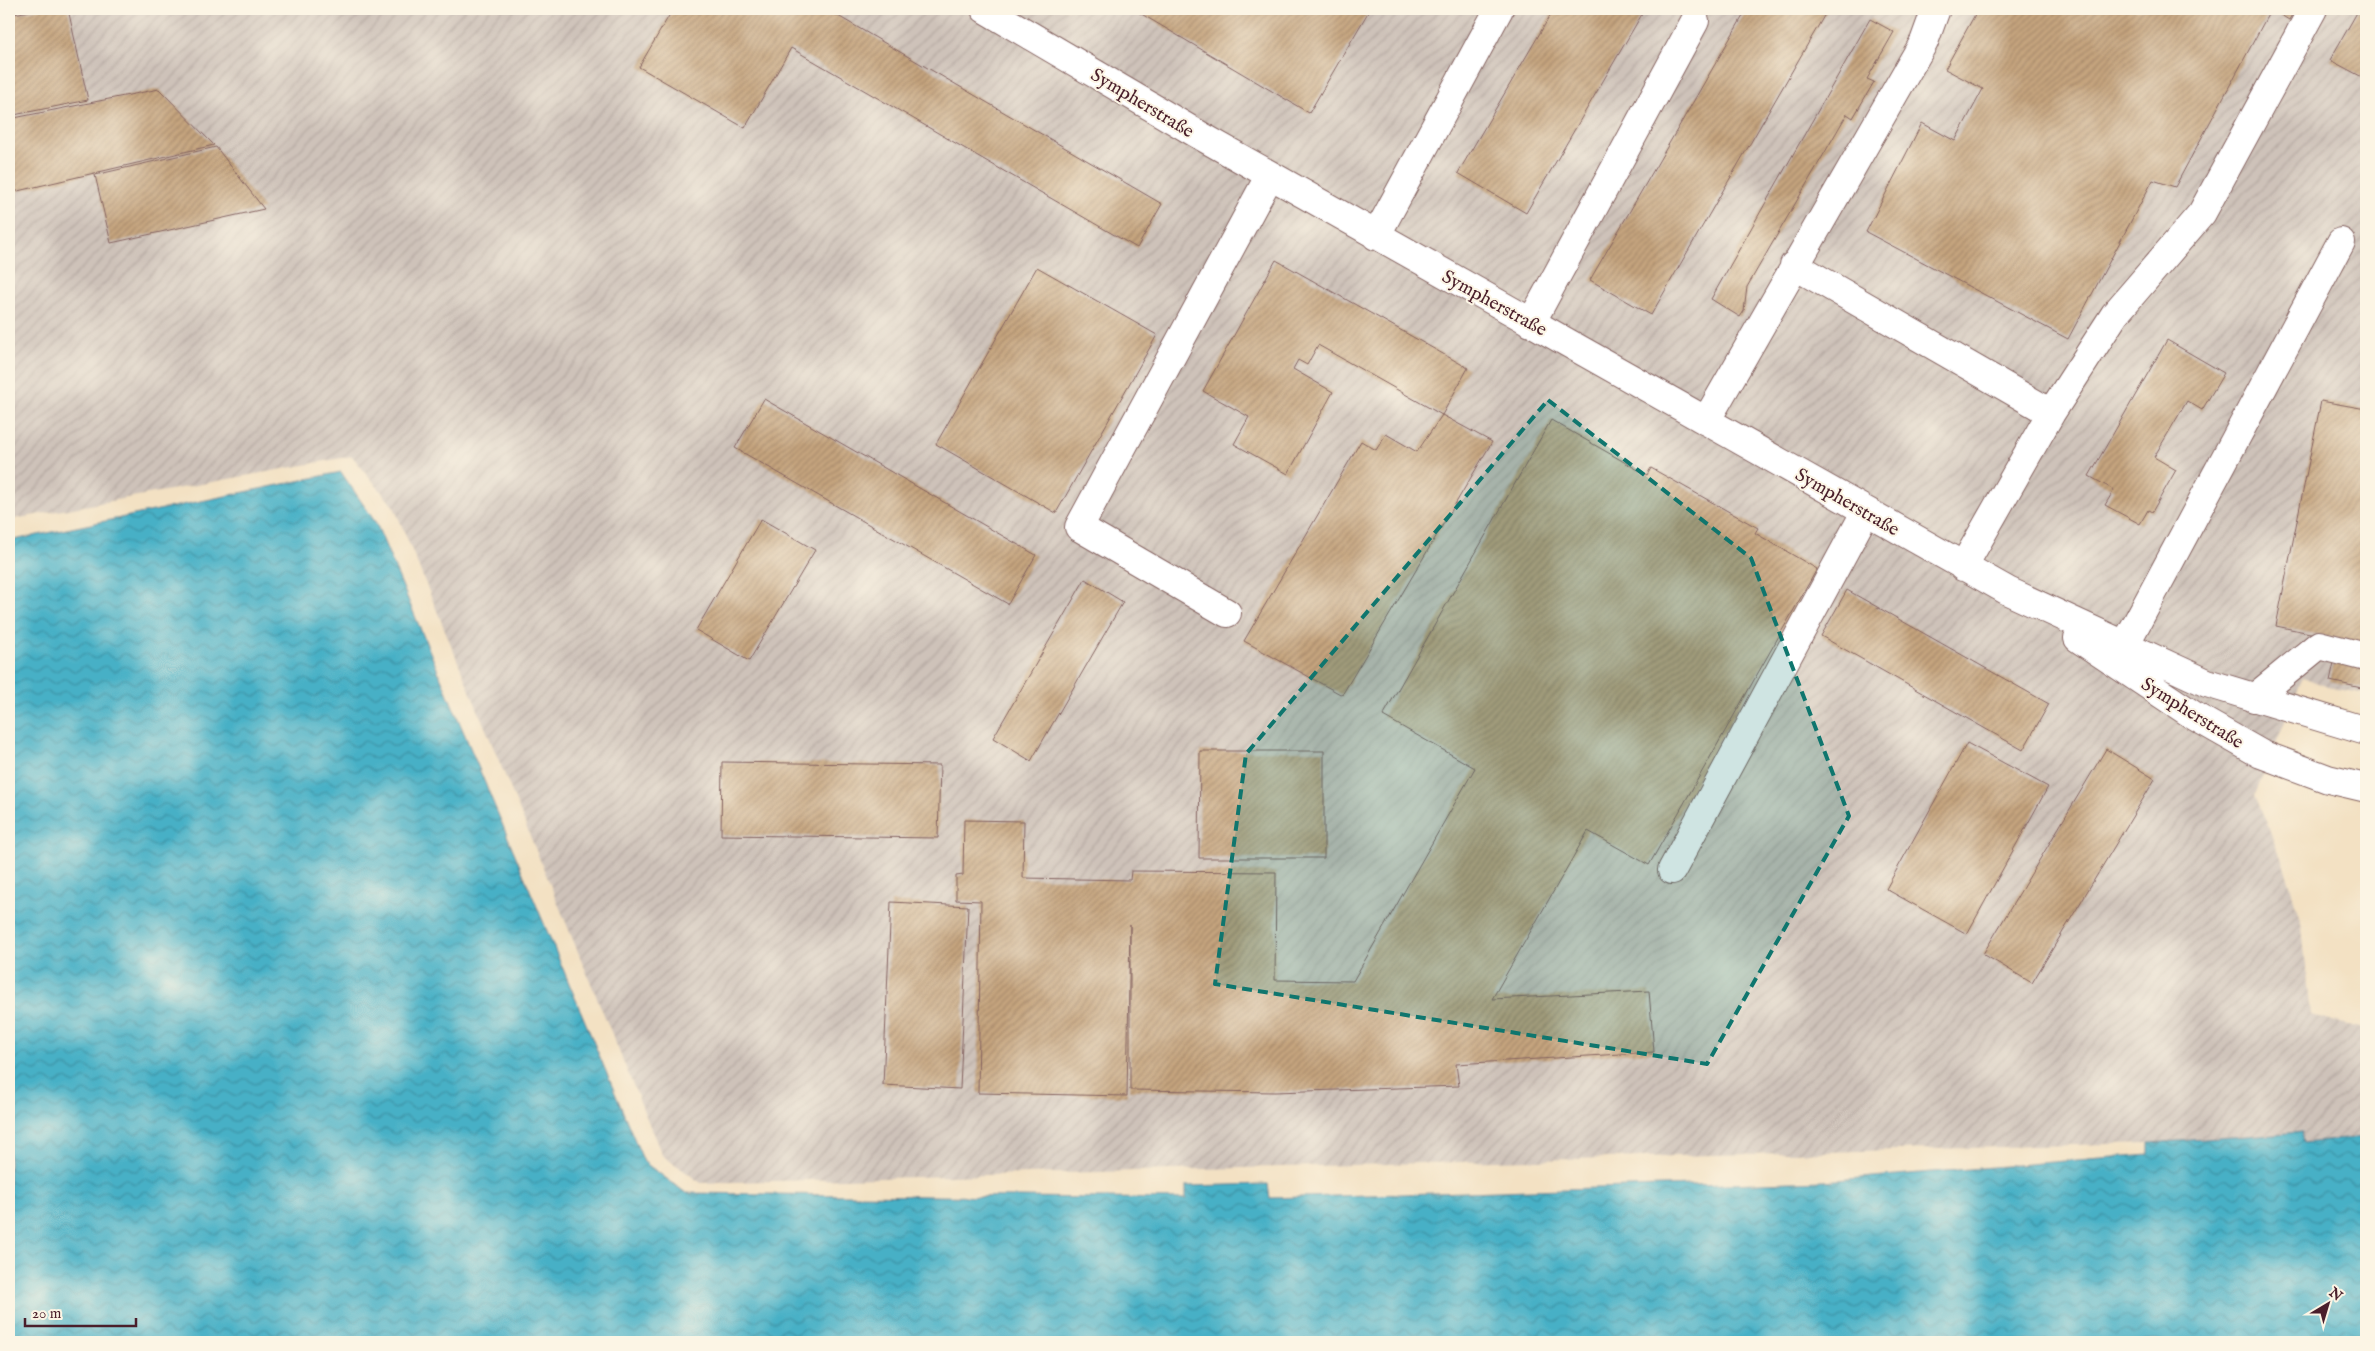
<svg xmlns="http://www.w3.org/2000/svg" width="2375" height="1351" viewBox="0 0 2375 1351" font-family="'IM FELL English',serif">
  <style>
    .industrial { fill: url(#industrial-furrows) }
    .water { fill: url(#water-waves); stroke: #486878 }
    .building { fill: url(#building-hatch) }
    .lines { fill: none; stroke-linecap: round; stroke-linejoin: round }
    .minor-casing { stroke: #856360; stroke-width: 30 }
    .minor { stroke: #fff; stroke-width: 28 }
    .marked { fill: #0f766e; fill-opacity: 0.2; stroke: #0f766e; stroke-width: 4; stroke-dasharray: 10 6; stroke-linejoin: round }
    .labels { text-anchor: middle; stroke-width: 4; stroke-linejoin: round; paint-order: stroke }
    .street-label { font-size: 19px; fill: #4a1f2b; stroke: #fcf5e5 }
  </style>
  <defs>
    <pattern id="industrial-furrows" width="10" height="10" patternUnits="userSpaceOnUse" patternTransform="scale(1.25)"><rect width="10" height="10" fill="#cec2b9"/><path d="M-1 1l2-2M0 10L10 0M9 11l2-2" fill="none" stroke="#b2a69f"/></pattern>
    <pattern id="water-waves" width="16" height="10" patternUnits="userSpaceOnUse" patternTransform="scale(1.25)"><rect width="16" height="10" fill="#47b0c6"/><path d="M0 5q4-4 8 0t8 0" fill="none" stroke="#3d8fa1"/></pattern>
    <pattern id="building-hatch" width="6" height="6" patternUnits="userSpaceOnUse" patternTransform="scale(1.25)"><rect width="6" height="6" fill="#c5a47e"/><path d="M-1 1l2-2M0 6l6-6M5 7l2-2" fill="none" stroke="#a28567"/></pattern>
  </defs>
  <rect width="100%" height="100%" fill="#fcf5e5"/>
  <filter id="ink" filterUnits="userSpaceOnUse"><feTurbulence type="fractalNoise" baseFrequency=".02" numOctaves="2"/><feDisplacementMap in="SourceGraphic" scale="10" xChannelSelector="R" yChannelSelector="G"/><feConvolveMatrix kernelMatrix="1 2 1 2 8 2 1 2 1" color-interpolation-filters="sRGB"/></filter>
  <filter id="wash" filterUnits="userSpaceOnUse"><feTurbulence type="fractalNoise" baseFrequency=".0096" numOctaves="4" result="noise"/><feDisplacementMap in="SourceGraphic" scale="20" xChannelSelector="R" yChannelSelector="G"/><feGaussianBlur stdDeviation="1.12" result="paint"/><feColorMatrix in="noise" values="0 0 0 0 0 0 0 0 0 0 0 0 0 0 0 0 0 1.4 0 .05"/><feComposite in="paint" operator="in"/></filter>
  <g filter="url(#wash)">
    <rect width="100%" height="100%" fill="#f3e1c3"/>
    <path class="industrial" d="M 9,9 L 2366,9 L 2366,694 L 2328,687 L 2303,677 L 2255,795 L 2284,865 L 2302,927 L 2311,1015 L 2366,1030 L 2366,1137 L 2303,1143 L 2302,1132 L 2149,1143 L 701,1183 L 662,1155 L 394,507 L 352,456 L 9,520 Z"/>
    <path class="water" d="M 341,472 L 376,523 L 644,1162 L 686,1193 L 1186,1199 L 1186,1186 L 1268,1184 L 1270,1198 L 1824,1181 L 2149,1154 L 2149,1143 L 2302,1132 L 2304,1143 L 2366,1137 L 2366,1342 L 9,1342 L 9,541 Z"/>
    <g id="blocks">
      <path class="building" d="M 39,9 L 68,9 L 88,100 L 9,116 L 9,15 Z
        M 673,9 L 826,9 L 1162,204 L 1137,248 L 791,48 L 745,128 L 639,67 Z
        M 1133,9 L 1370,9 L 1309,113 Z
        M 1554,9 L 1645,9 L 1526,213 L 1458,173 Z
        M 1747,9 L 1828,9 L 1651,315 L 1590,280 Z
        M 1978,9 L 2295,9 L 2289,20 L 2271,9 L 2175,187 L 2153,180 L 2068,339 L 1866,232 L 1922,123 L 1955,141 L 1983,89 L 1945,69 Z
        M 2359,9 L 2366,12 L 2366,79 L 2330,60 Z
        M 1870,19 L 1894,32 L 1867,79 L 1874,82 L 1853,118 L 1847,114 L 1747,287 L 1744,311 L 1740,317 L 1711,299 Z
        M 159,89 L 214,145 L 9,193 L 9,119 Z
        M 216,147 L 264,209 L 111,243 L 95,175 Z
        M 1276,260 L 1468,368 L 1442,415 L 1318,345 L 1307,365 L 1298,360 L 1293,369 L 1333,392 L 1288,474 L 1234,444 L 1249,417 L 1203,391 Z
        M 1037,267 L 1157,335 L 1056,513 L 936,444 Z
        M 2167,340 L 2224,373 L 2202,410 L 2187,401 L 2154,457 L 2176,470 L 2152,512 L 2148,510 L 2140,524 L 2105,505 L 2114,490 L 2089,476 Z
        M 764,399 L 1036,555 L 1008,604 L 735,448 Z
        M 2321,401 L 2366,409 L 2366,689 L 2330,681 L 2339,639 L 2276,626 Z
        M 1442,415 L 1492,442 L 1342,695 L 1244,641 L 1361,441 L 1376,450 L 1386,434 L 1417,452 Z
        M 1551,420 L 1647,475 L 1651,468 L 1758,528 L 1755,533 L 1817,569 L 1649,865 L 1588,831 L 1492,999 L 1649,991 L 1654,1052 L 1456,1064 L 1459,1086 L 1275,1092 L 1130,1090 L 1130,925 L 1127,1096 L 978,1093 L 981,901 L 956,900 L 956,876 L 963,875 L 964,820 L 1024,821 L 1023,878 L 1130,880 L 1131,871 L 1276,872 L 1275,980 L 1353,981 L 1475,768 L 1383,716 Z
        M 761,519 L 815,550 L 749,661 L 696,630 Z
        M 1085,579 L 1123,602 L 1031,761 L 993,738 Z
        M 1847,590 L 2049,704 L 2023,750 L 1821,636 Z
        M 1967,743 L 2048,787 L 1967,934 L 1886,889 Z
        M 2106,749 L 2155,779 L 2032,983 L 1983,954 Z
        M 1200,751 L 1324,751 L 1324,858 L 1199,858 Z
        M 722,762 L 940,765 L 938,838 L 721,835 Z
        M 891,902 L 968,906 L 960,1089 L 883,1085 Z"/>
    </g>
  </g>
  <g filter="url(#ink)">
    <use href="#blocks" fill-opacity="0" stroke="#856360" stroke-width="1"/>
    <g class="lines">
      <defs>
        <path id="minor" d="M 985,9 L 1201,136 L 2008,591 L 2207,683 L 2366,731
          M 1376,236 L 1499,9
          M 1794,265 L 2051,413
          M 1531,323 L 1695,21
          M 1706,421 L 1924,42 L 1936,9
          M 1963,567 L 2051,413 L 2115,314 L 2202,213 L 2313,9
          M 1227,613 L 1079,527 L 1270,175
          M 2078,638 L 2196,717 L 2261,754 L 2328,779 L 2366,788
          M 2125,645 L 2341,242
          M 2254,698 L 2319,645 L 2366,657
          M 1672,870 L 1866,511"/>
      </defs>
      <use href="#minor" class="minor-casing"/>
      <use href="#minor" class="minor"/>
    </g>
  </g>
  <path class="marked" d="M 1548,400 L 1751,558 L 1849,816 L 1707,1064 L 1215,984 L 1246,754 Z"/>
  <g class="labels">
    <g class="street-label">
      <text transform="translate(1143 102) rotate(31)" y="7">Sympherstraße</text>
      <text transform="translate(1495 302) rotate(29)" y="7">Sympherstraße</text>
      <text transform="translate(1848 501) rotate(30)" y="7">Sympherstraße</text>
      <text transform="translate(2193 712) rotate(32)" y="7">Sympherstraße</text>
    </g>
  </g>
  <rect width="2375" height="1351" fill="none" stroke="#fcf5e5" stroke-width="30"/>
  <g transform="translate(2328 1304) rotate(38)" stroke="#fcf5e5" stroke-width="4" paint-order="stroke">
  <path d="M0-4L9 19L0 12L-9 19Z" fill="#4a1f2b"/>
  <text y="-8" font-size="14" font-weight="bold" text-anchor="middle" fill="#4a1f2b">N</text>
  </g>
  <path d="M25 1318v8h111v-8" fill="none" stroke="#4a1f2b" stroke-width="2.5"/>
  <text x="32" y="1318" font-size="15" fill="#4a1f2b" stroke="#fcf5e5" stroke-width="4" paint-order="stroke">20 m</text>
</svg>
